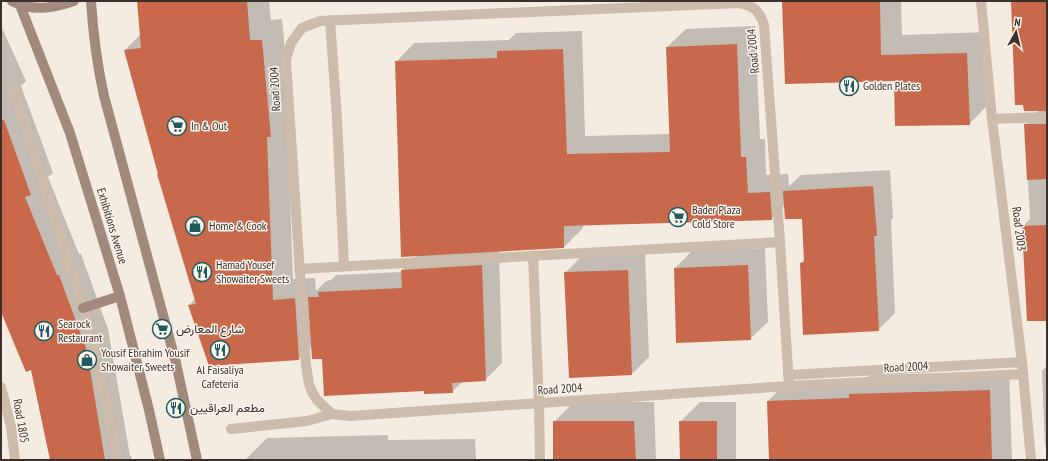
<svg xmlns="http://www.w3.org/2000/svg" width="1048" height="461" viewBox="0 0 1048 461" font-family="'PT Sans Narrow',Vazirmatn,sans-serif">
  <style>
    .shadow { fill: #0003 }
    .building { fill: #c8694b }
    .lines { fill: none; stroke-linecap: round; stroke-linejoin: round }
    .lane { stroke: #cdbbac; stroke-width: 10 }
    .street { stroke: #cdbbac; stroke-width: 10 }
    .secondary { stroke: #a18a7d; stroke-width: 10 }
    .labels { text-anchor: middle; stroke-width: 3; stroke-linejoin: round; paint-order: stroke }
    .street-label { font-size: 12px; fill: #3b302b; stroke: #fbf5ee }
    .poi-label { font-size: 12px; fill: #3b302b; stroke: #fbf5ee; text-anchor: start }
  </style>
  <rect width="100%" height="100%" fill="#f4ebe1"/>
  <path class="shadow" d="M 138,1 L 269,1 L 271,20 L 282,19 L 291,115 L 287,118 L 293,279 L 315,278 L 316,291 L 326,281 L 331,280 L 336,275 L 402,272 L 402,270 L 418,255 L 396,62 L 414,43 L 509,40 L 516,33 L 582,31 L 585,136 L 670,134 L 667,47 L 686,29 L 755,26 L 760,139 L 765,139 L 766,175 L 788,174 L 789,186 L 801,175 L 890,170 L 893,218 L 891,220 L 895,313 L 878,330 L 801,263 L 805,259 L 803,218 L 785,205 L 771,219 L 583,224 L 583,228 L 564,247 L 499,250 L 502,363 L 485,380 L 463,381 L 452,392 L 425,390 L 323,358 L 312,346 L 299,359 L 189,305 L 195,299 L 125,50 L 141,34 Z
    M 783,1 L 901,1 L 902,35 L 988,32 L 990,103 L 969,124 L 895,80 Z
    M 1012,1 L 1047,1 L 1047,290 L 1023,226 L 1030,219 L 1025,125 L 1040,110 Z
    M 1,26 L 26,81 L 21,86 L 53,173 L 48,177 L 79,254 L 81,254 L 108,329 L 130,456 L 131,456 L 132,460 L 51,460 L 32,368 L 1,310 Z
    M 765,248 L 768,322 L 750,339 L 675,268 L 692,251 Z
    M 645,253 L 649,357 L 632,374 L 570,377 L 565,273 L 582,256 Z
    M 1047,366 L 1047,445 L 1045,446 L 1042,371 Z
    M 1009,371 L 1012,460 L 770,460 L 768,401 L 787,382 L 866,379 L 870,375 Z
    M 574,402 L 654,402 L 656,460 L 554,460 L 554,422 Z
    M 700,402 L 736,402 L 736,460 L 681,460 L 680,422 Z
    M 388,435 L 388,440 L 475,439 L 476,460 L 245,460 L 267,438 Z"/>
  <path class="building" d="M 137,1 L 247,1 L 250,40 L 262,40 L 271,137 L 267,137 L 273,300 L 295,298 L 299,360 L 209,366 L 188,305 L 196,304 L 157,174 L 158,174 L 124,50 L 141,48 Z
    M 782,1 L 880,1 L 881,55 L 967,53 L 970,125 L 895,126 L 894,81 L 785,84 Z
    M 1011,1 L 1047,1 L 1047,111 L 1024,111 L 1023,105 L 1015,105 Z
    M 737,44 L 741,157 L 746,157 L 748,193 L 770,192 L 772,220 L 564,226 L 564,248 L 401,257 L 395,61 L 497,58 L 497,51 L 563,49 L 567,154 L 670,152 L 666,47 Z
    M 1,120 L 4,120 L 31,195 L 25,197 L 57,275 L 59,275 L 87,351 L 105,460 L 50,460 L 31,370 L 26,372 L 1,312 Z
    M 1024,124 L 1047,124 L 1047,179 L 1027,180 Z
    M 873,186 L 877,236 L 874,236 L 879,331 L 803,335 L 800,263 L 804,262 L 802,219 L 785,219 L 783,191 Z
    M 1047,225 L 1047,321 L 1027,321 L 1022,226 Z
    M 482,265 L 486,381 L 452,383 L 453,393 L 424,394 L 424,391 L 324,396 L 322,359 L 312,359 L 308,297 L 319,297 L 318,292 L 402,288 L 401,270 Z
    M 748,265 L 751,340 L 676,343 L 674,268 Z
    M 628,270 L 632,375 L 569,378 L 564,272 Z
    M 990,390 L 992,460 L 769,460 L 767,401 L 849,398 L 849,394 Z
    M 553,421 L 634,421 L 636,460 L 553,460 Z
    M 679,421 L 717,421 L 717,460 L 680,460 Z"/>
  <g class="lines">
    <path class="lane" d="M 330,20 L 337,118 L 344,266
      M 533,256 L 539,403 L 540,460
      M 231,429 L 307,421 L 332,414"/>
    <path class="street" d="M 981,1 L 992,119 L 1022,362 L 1031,460
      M 13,89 L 90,328 L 118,460
      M 992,119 L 1047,117
      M 299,269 L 780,242
      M 788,375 L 1022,362
      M 789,386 L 780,242 L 764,25 C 759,10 754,6 739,3 L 320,21 L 302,28 L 291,43 L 286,60 L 306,365 L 309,384 L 312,392 L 317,400 L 332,414 L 350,416 L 789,386 L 1023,374
      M 1,387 L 11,427 L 15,460"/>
    <path class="secondary" d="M 12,1 C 33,12 53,8 74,1
      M 91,1 C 93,33 97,64 104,96 L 176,363 L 197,460
      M 20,5 L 70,133 L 120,296 L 149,410 L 160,460
      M 83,308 L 120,296"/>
  </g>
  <defs>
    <symbol id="restaurant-ring" viewBox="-11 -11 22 22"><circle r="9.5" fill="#fbf5ee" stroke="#1f5a5e" stroke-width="1.5"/><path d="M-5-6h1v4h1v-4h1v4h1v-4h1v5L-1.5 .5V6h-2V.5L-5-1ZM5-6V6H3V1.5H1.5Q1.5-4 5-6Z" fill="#1f5a5e"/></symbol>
    <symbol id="supermarket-ring" viewBox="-11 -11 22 22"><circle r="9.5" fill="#fbf5ee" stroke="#1f5a5e" stroke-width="1.5"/><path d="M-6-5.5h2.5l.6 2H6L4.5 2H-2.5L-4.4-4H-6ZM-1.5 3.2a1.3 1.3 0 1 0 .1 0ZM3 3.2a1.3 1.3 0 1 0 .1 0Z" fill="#1f5a5e"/></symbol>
    <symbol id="shop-ring" viewBox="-11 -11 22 22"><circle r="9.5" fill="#fbf5ee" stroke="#1f5a5e" stroke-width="1.5"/><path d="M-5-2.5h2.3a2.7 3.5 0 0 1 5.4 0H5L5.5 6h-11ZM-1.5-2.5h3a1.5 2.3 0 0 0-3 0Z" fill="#1f5a5e"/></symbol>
  </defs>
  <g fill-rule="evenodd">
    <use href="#restaurant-ring" x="838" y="75" width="22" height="22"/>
    <use href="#supermarket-ring" x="166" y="115" width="22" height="22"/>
    <use href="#supermarket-ring" x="667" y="206" width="22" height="22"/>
    <use href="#shop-ring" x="184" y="215" width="22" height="22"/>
    <use href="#restaurant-ring" x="191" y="261" width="22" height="22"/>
    <use href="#supermarket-ring" x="151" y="318" width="22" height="22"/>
    <use href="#restaurant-ring" x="33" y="320" width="22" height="22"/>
    <use href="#restaurant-ring" x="209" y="339" width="22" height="22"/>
    <use href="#shop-ring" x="76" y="349" width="22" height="22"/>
    <use href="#restaurant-ring" x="165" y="397" width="22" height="22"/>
  </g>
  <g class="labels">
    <g class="street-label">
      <text transform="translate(753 51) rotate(-95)" y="4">Road 2004</text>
      <text transform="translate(275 89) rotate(-93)" y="4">Road 2004</text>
      <text transform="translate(112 226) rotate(73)" y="4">Exhibitions Avenue</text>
      <text transform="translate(1019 229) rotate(83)" y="4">Road 2003</text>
      <text transform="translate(906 367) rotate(-3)" y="4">Road 2004</text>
      <text transform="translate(560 389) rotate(-4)" y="4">Road 2004</text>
      <text transform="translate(21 421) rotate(80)" y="4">Road 1805</text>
    </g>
    <g class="poi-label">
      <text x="863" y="90">Golden Plates</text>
      <text x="191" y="130">In &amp; Out</text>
      <text x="692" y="214">Bader Plaza<tspan x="692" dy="14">Cold Store</tspan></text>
      <text x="209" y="230">Home &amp; Cook</text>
      <text x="216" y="269">Hamad Yousef<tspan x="216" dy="14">Showaiter Sweets</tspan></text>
      <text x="58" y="328">Searock<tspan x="58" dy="14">Restaurant</tspan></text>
      <text x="176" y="333">شارع المعارض</text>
      <text x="101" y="357">Yousif Ebrahim Yousif<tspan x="101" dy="14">Showaiter Sweets</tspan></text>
      <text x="220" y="374" text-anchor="middle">Al Faisaliya<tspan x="220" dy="14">Cafeteria</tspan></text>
      <text x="190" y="412">مطعم العراقيين</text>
    </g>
  </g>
  <rect width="1048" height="461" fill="none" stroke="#3b302b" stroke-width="4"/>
  <g transform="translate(1016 32) rotate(8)" stroke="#fbf5ee" stroke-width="3" paint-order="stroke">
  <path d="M0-3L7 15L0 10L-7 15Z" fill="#3b302b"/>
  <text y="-6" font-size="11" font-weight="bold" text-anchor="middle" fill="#3b302b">N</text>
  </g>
</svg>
